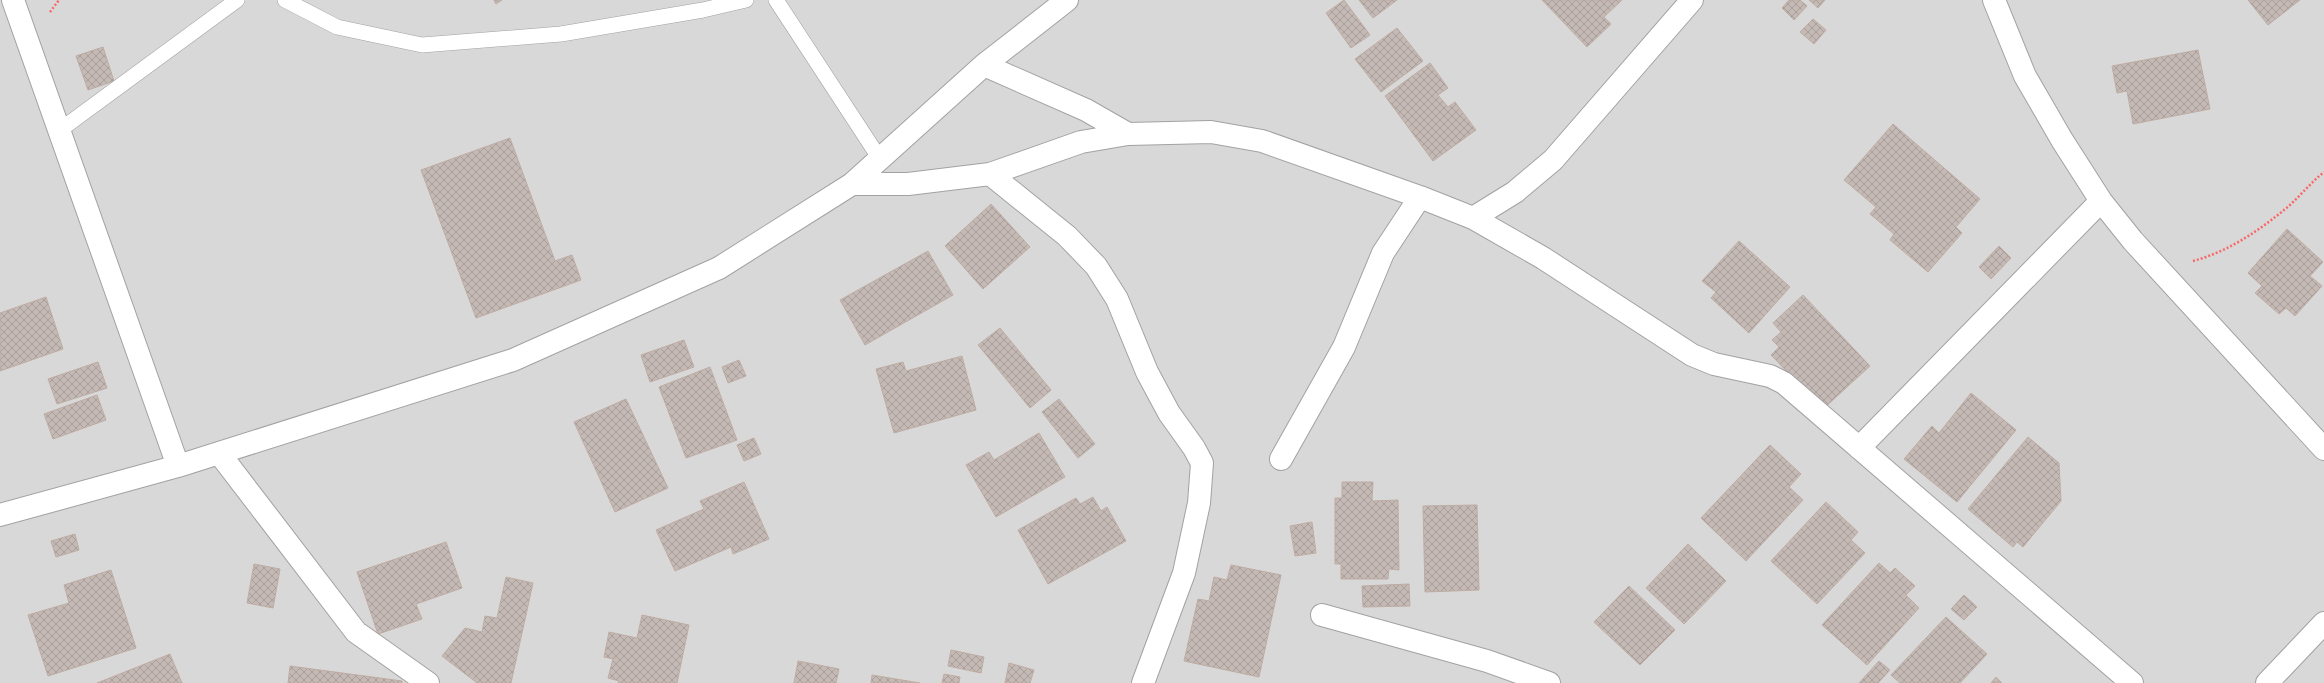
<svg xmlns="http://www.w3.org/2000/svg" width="2324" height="683" viewBox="0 0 2324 683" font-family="Manrope,sans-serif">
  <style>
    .residential { fill: #d9d8d8 }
    .building { fill: url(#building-cross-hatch); stroke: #beaca3 }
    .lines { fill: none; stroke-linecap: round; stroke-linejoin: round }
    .service-casing { stroke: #a2a2a2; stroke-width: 16 }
    .minor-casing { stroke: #a2a2a2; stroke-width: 24 }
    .path { stroke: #f86766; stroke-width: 2.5; stroke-dasharray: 2 2; stroke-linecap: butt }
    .service { stroke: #fff; stroke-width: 15 }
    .minor { stroke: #fff; stroke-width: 22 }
  </style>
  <defs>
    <pattern id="building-cross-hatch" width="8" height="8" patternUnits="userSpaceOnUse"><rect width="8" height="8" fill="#c4b9b4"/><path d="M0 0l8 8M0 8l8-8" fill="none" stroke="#a89e9a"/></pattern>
  </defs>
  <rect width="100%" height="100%" fill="#ede7e0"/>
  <path class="residential" d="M 0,0 L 2324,0 L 2324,683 L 0,683 Z"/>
  <path class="building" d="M 494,0 L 502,0 L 496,4 Z
    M 1344,0 L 1370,35 L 1351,48 L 1326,13 Z
    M 1359,0 L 1397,0 L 1373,18 Z
    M 1542,0 L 1622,0 L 1604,17 L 1611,24 L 1587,47 Z
    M 1789,0 L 1800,0 L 1807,6 L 1794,20 L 1782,8 Z
    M 1809,0 L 1825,0 L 1818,8 Z
    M 2248,0 L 2300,0 L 2268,25 Z
    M 1813,19 L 1826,30 L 1814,44 L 1800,32 Z
    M 1397,28 L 1423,61 L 1381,92 L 1355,59 Z
    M 103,47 L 114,81 L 88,90 L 76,56 Z
    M 2198,50 L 2210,109 L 2133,124 L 2127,91 L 2117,93 L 2112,66 Z
    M 1430,63 L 1448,88 L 1438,95 L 1448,107 L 1455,102 L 1476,130 L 1433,161 L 1385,96 Z
    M 1893,124 L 1980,199 L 1956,227 L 1962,233 L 1928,272 L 1890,240 L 1894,234 L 1870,214 L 1876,207 L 1844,180 Z
    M 510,138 L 555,261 L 572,255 L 581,280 L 476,318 L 421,170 Z
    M 991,204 L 1030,247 L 983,289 L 945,246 Z
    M 2287,229 L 2323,262 L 2310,276 L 2322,286 L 2295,316 L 2286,308 L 2279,314 L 2255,293 L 2262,286 L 2248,273 Z
    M 1739,241 L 1790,287 L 1749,333 L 1711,298 L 1716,292 L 1702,281 Z
    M 1999,246 L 2011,258 L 1991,279 L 1979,267 Z
    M 928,251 L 953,295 L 865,345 L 840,300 Z
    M 1803,295 L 1870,366 L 1823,409 L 1771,355 L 1779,347 L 1772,340 L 1781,332 L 1773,323 Z
    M 46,297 L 63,349 L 0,371 L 0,313 Z
    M 1000,328 L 1051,390 L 1030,408 L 978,345 Z
    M 684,340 L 694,367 L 650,382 L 641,355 Z
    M 962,356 L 976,410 L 894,433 L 876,369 L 903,362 L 906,371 Z
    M 739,360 L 746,376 L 728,383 L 722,367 Z
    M 98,362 L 107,388 L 57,404 L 48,379 Z
    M 710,367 L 737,440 L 686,458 L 659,387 Z
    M 1971,393 L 2016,430 L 1957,502 L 1904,459 L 1932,426 L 1939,433 Z
    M 97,395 L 106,420 L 53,439 L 44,414 Z
    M 626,399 L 668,488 L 615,512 L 574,422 Z
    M 1059,399 L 1095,444 L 1078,458 L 1042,412 Z
    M 1039,433 L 1065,477 L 996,517 L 966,465 L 989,452 L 994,460 Z
    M 2028,437 L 2059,463 L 2061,501 L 2023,547 L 2017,542 L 2013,547 L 1968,509 Z
    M 754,438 L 761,454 L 744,461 L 737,445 Z
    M 1770,445 L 1801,474 L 1789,487 L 1803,500 L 1746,561 L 1701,518 Z
    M 744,482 L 769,539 L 733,554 L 731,547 L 675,571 L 656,530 L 704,509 L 700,501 Z
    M 1342,482 L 1373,482 L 1372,501 L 1398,500 L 1399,570 L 1389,569 L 1388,579 L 1341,579 L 1341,564 L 1335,564 L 1335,498 L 1342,498 Z
    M 1093,497 L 1101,511 L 1107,507 L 1126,541 L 1048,584 L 1018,530 L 1076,498 L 1080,504 Z
    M 1826,502 L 1858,532 L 1851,540 L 1865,553 L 1817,604 L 1771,561 Z
    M 1477,505 L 1479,590 L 1425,592 L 1423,506 Z
    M 1312,522 L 1316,553 L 1295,556 L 1290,526 Z
    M 75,534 L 79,550 L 56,557 L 51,541 Z
    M 446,542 L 462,588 L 416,604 L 422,619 L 378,634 L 357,572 Z
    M 1688,544 L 1726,581 L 1684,624 L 1646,588 Z
    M 1879,563 L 1890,573 L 1895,568 L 1915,586 L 1906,595 L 1919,608 L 1867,665 L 1822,625 Z
    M 254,564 L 280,569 L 273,608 L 247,603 Z
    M 1231,565 L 1281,575 L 1259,677 L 1184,661 L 1198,599 L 1209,601 L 1214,577 L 1227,580 Z
    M 111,570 L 136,648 L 48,676 L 28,615 L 69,603 L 64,585 Z
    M 506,577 L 533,583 L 511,683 L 477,683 L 442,656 L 465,628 L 482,632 L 485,616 L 497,618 Z
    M 1409,584 L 1410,606 L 1363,607 L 1362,586 Z
    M 1629,586 L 1675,630 L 1640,665 L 1594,622 Z
    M 1964,595 L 1977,607 L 1964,620 L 1951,609 Z
    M 642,615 L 689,625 L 677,683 L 618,683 L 619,681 L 608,678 L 613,659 L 604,657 L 609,632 L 637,638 Z
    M 1946,617 L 1987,654 L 1960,683 L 1900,683 L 1891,675 Z
    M 951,650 L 984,657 L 981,673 L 948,666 Z
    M 170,654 L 182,683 L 97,683 Z
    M 798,661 L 839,669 L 836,683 L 794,683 Z
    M 1879,661 L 1890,670 L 1878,683 L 1859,683 Z
    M 1009,663 L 1034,670 L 1030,683 L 1005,683 Z
    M 290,666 L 402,681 L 402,683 L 288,683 Z
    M 944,674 L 960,677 L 959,683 L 942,683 Z
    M 872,675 L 920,683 L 871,683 Z
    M 1996,677 L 2002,683 L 1991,683 Z"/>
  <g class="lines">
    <defs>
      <path id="service" d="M 285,0 L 337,27 L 422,45 L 561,34 L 703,10 L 746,0
        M 776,0 L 880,159
        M 60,130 L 237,0"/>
      <path id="minor" d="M 13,0 L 178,466
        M 1994,0 L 2025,76 L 2062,140 L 2101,201 L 2133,241 L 2324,449
        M 984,65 L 1086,110 L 1128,134
        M 990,174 L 1067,236 L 1096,266 L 1117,299 L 1147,372 L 1169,413 L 1194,448 L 1202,463 L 1199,503 L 1184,573 L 1143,683
        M 852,184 L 908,184 L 990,174 L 1081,142 L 1128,134 L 1211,132 L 1262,141 L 1420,197 L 1473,218 L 1543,258 L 1692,355 L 1714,364 L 1770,376 L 1784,383 L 2132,683
        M 1473,218 L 1515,192 L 1553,160 L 1692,0
        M 1859,448 L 2101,201
        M 219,453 L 356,632 L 428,683
        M 1281,459 L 1344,347 L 1383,253 L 1420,197
        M 0,515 L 178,466 L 513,360 L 719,268 L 852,184 L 984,65 L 1067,0
        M 1322,615 L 1487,661 L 1549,683
        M 2267,683 L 2324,623"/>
    </defs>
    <use href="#service" class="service-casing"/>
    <use href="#minor" class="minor-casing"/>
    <path class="path" d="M 50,12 L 59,0
      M 2193,261 C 2227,252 2257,232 2284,210 C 2298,199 2309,184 2324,172"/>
    <use href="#service" class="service"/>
    <use href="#minor" class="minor"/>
  </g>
</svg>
